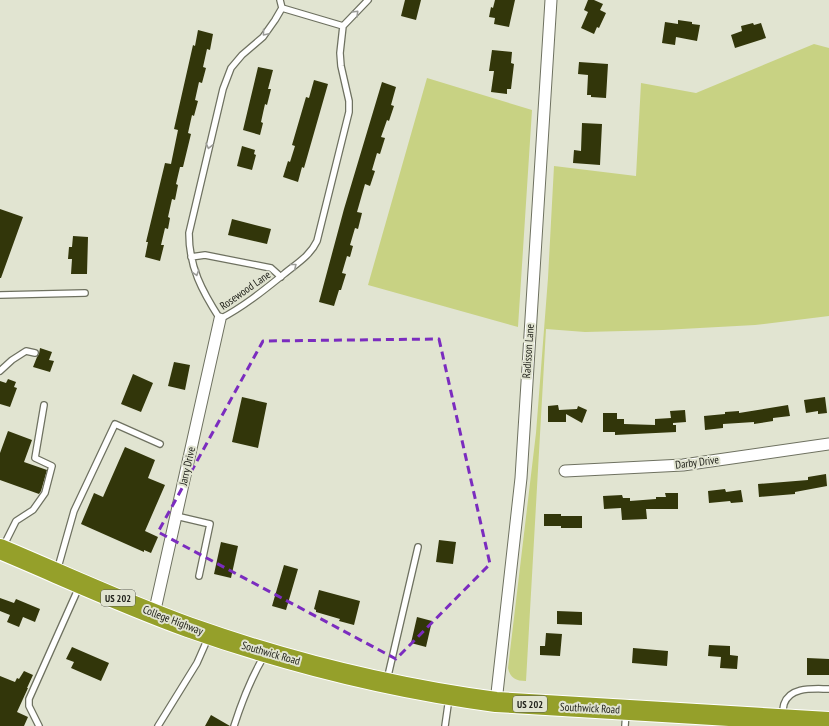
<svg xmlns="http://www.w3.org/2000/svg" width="829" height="726" viewBox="0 0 829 726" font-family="'PT Sans Narrow',sans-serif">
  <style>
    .green { fill: #c8d283 }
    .building { fill: #32360a }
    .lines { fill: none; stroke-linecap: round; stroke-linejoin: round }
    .lane-casing { stroke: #6e7160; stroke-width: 8 }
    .street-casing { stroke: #6e7160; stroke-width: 13 }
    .highway-casing { stroke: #fff; stroke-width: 22 }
    .lane { stroke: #fff; stroke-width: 5.5 }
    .street { stroke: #fff; stroke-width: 11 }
    .highway { stroke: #95a02a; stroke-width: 20 }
    .oneway { stroke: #9b9c98 }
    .marked { fill: none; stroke: #7b2cbf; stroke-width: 3; stroke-dasharray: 8 5; stroke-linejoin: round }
    .labels { text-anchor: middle; stroke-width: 4; stroke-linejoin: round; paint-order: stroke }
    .shield { fill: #e1e4d1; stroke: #5b5c52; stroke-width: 1 }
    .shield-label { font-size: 10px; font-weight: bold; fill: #21221b }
    .street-label { font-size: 11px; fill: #21221b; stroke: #e1e4d1 }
  </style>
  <rect width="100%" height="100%" fill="#e1e4d1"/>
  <path class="green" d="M 814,44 L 829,48 L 829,316 L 755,325 L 663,330 L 585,332 L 546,329 L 526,681 C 516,681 510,678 508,668 L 536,433 L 548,278 L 554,166 L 636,176 L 641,83 L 696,93 Z
    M 427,78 L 532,110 L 518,327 L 368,285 Z"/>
  <path class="building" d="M 405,0 L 421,0 L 416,20 L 401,16 Z
    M 495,0 L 515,0 L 509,27 L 494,24 L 495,18 L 489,17 L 491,7 L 493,8 Z
    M 588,0 L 594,0 L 603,4 L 600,10 L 606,13 L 599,28 L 597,27 L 594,34 L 581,28 L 588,12 L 584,10 Z
    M 678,20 L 692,22 L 692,24 L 700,25 L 697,41 L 676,37 L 675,45 L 662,43 L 665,22 L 678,24 Z
    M 753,23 L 754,25 L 761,23 L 766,38 L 735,48 L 731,35 L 742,31 L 741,26 Z
    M 198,30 L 213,34 L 210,50 L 207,49 L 203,67 L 206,68 L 202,83 L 199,82 L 195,100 L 198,101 L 194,116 L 192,115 L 188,133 L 191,134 L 183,167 L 180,167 L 176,184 L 178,185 L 175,200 L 172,199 L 168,217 L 170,218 L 168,229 L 165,228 L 161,245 L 164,245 L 160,261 L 145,257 L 148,242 L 146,242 L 165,163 L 171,164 L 178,130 L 174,129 L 193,45 L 195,46 Z
    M 492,50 L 512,52 L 511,63 L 514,64 L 511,89 L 507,89 L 507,94 L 491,92 L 494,71 L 489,71 Z
    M 579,62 L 608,64 L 606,98 L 591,97 L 591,95 L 587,95 L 588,75 L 578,74 Z
    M 258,67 L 273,70 L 268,89 L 271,89 L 267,105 L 265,104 L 261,122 L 263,123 L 260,135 L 243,130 Z
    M 314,80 L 328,84 L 304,168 L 302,167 L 298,182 L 283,177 L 288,161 L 290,162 L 295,146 L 292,145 L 306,97 L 309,98 Z
    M 382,82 L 396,87 L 391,105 L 394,106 L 389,121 L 387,120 L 381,137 L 385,138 L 380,154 L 377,153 L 372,170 L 375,171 L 370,186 L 365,184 L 357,212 L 362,213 L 358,229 L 355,228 L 350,245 L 353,246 L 350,257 L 347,256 L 342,273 L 346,274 L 341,290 L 339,290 L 334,306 L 319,302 L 344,209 Z
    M 582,123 L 602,124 L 600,165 L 573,163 L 574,150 L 581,151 Z
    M 242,146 L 255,150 L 254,154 L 256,155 L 252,170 L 237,166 Z
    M 0,209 L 23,217 L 1,278 L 0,278 Z
    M 232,219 L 271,229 L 267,244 L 228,235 Z
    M 73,236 L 88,237 L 87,274 L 71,274 L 72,259 L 68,259 L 69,247 L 72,247 Z
    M 40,348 L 52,352 L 49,360 L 54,361 L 50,372 L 33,367 L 37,357 L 39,354 Z
    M 174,362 L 190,365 L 185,390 L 168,386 Z
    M 133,374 L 153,383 L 141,412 L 121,404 Z
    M 8,379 L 16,382 L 14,387 L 17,388 L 10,407 L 0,404 L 0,381 L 6,383 Z
    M 242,397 L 267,403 L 258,448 L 232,442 Z
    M 825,397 L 827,413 L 818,414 L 818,411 L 806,413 L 804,400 Z
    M 558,405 L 559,410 L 577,409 L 578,406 L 587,410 L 582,423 L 566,414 L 566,422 L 548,422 L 548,406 Z
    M 788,405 L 790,416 L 773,418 L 773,421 L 754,424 L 754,422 L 723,424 L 723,428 L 705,430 L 704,416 L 725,414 L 725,412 L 739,411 L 739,413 Z
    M 685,410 L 686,422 L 673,423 L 673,425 L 676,425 L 676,432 L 615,435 L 615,432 L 603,432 L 603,413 L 617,413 L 617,419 L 624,419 L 624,424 L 655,425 L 655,419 L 671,418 L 670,411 Z
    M 8,431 L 32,440 L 24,462 L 47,470 L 41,491 L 39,494 L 0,480 L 0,453 Z
    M 125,447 L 155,460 L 148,478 L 165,485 L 145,531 L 158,537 L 151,553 L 144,550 L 144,552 L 81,524 L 94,493 L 103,497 Z
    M 826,474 L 827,486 L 795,492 L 795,494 L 759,497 L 758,484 L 808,480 L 808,477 Z
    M 725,489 L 726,492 L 741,490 L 743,502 L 731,503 L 730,501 L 709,503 L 708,491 Z
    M 665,493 L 678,493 L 678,509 L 646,509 L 647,519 L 622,520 L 621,508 L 604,509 L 603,496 L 622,495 L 623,498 L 630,498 L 630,501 L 656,499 L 656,497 L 666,497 Z
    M 544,514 L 561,514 L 561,516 L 582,516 L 582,528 L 561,528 L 561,526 L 544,526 Z
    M 439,540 L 456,542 L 453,564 L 436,562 Z
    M 221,542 L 238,546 L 231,578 L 214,574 Z
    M 284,565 L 298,569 L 286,610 L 272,606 Z
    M 319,590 L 360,601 L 354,625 L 339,621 L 340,619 L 316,612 L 316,610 L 314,609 Z
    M 0,598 L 14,603 L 16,599 L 40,609 L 35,622 L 23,617 L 19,627 L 7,622 L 10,615 L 0,611 Z
    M 557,611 L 582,612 L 582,625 L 557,624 Z
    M 417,617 L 432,621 L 426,647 L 411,643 Z
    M 546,633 L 562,634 L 560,656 L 540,655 L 540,646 L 545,646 Z
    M 709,645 L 730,646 L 730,655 L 738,656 L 737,669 L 720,668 L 721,657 L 708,656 Z
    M 72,647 L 109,663 L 101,681 L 71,668 L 74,662 L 66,659 Z
    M 633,648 L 668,651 L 667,666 L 632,663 Z
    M 807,658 L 829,659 L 829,675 L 807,675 Z
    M 24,671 L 33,675 L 27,688 L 28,688 L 17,712 L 28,717 L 24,726 L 0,726 L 0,676 L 15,682 L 17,678 L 19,679 Z
    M 211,715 L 230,726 L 205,726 Z"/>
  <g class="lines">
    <defs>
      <path id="lane" d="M 280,0 L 282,8 L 275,20 L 263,37 L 242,55 L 231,68 L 223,89 L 189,233 C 189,267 202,291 220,319 C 243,307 263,291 284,274 C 296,264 310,256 317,241 L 349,112 L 349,101 L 341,66 L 340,53 L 343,26 L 368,0
        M 282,8 L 343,26
        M 191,257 L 205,255 L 271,268 L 281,277
        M 0,295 L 85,293
        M 0,371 L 12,360 L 26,351 L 35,353
        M 176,516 L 210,524 L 199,576
        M 3,547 L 16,521 L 33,510 L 45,493 L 52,466 L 35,458 L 44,405
        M 57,571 L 74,511 L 115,424 L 160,444
        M 387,680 L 418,547
        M 782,716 C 783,712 783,708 784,704 C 790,686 814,689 829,689
        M 39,726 L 29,706 L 29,699 L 79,587
        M 158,726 L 197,663 L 208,638
        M 234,726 C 242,701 251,678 264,656
        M 445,726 L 449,698
        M 625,726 L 626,712"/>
      <path id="street" d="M 565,471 L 683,465 L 829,444
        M 154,614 L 220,319
        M 496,702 L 521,478 L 551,0"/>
      <path id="highway" d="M 0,549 C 62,575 124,604 188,627 C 287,662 391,688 496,702 L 829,722"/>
    </defs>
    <use href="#lane" class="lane-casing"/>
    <use href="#street" class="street-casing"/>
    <use href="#highway" class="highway-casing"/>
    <use href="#lane" class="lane"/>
    <use href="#street" class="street"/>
    <use href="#highway" class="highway"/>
  </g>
  <defs><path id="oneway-chevron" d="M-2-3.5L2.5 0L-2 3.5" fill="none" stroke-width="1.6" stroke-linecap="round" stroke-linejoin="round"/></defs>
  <g class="oneway">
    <use href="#oneway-chevron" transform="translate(356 13) rotate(-45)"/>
    <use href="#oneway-chevron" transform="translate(265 33) rotate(130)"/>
    <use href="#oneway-chevron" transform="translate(209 146) rotate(103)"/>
    <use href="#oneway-chevron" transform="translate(294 266) rotate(-39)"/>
    <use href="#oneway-chevron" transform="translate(196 273) rotate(73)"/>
  </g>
  <path class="marked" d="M 439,339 L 490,564 L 396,659 L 158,532 L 263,341 Z"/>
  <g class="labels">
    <g class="shield">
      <rect x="101" y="590" width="34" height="16" rx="3"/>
      <rect x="513" y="696" width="34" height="16" rx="3"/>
    </g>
    <g class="shield-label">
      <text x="118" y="602">US 202</text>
      <text x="530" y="708">US 202</text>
    </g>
    <g class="street-label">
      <text transform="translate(245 290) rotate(-35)" y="4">Rosewood Lane</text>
      <text transform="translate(528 351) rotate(-86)" y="4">Radisson Lane</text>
      <text transform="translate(697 462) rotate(-7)" y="4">Darby Drive</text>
      <text transform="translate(187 466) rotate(-77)" y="4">Jarry Drive</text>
      <text transform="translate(173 620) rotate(21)" y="4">College Highway</text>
      <text transform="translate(271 653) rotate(16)" y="4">Southwick Road</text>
      <text transform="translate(590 708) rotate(3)" y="4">Southwick Road</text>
    </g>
  </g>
</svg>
